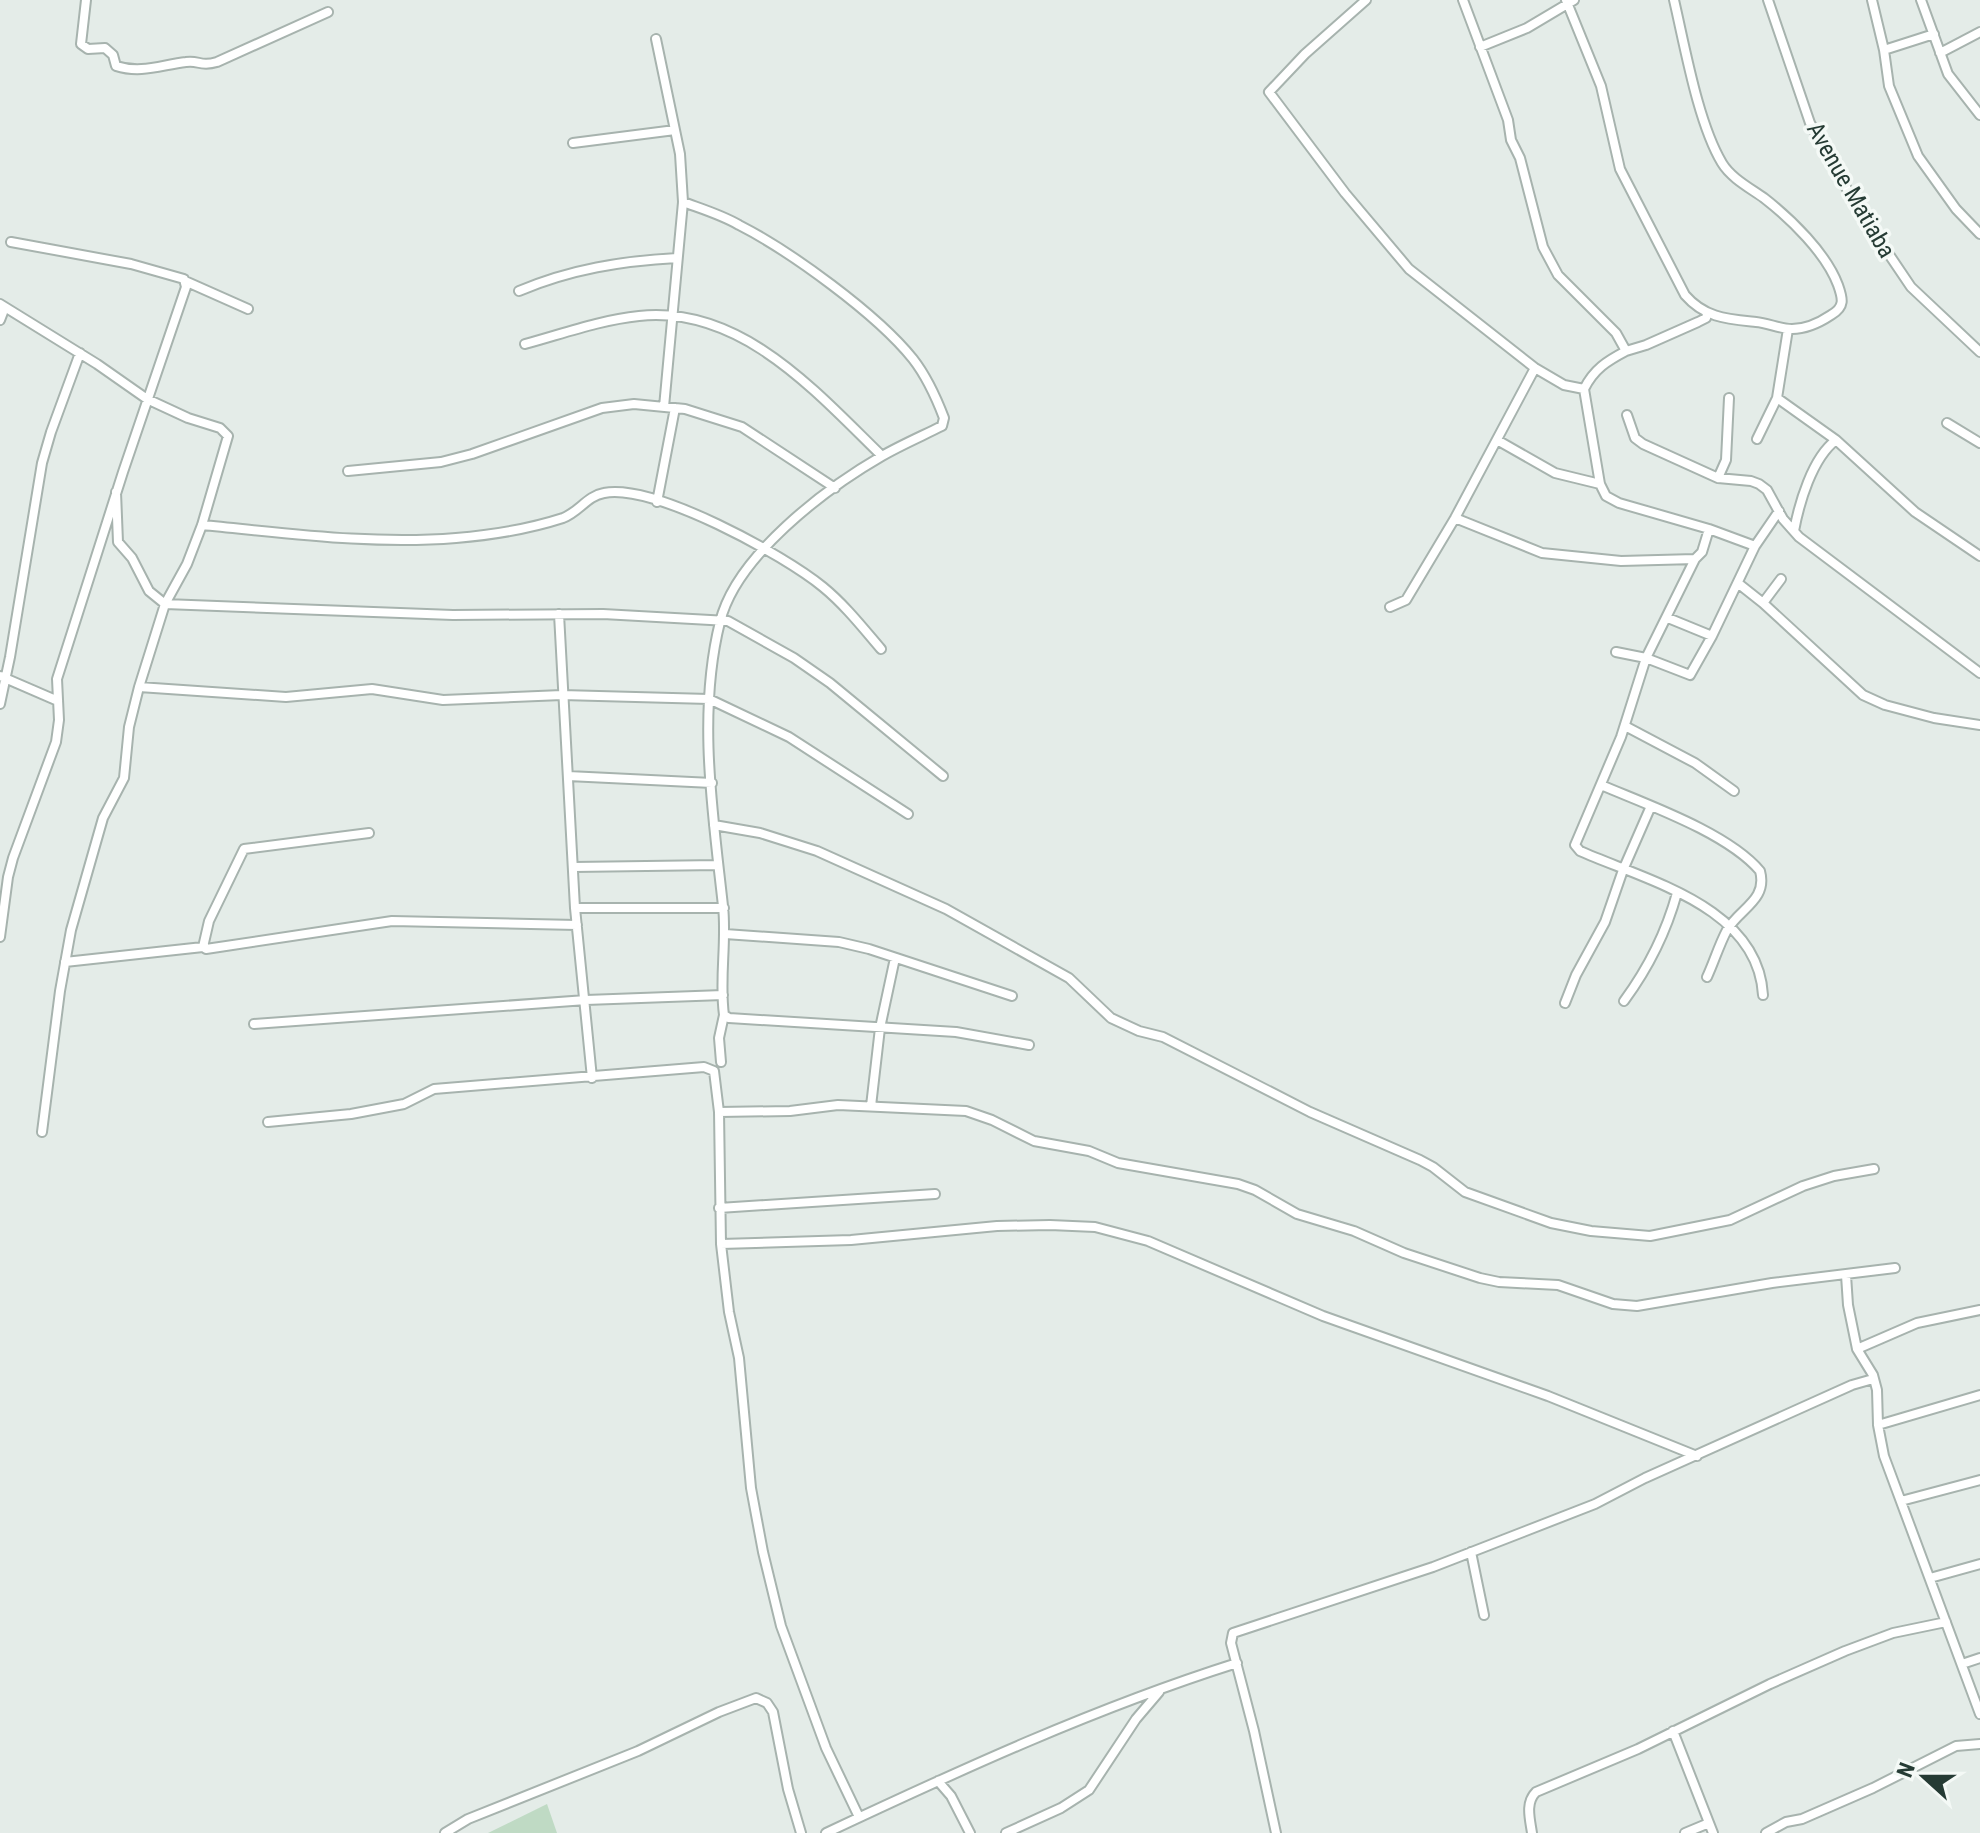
<svg xmlns="http://www.w3.org/2000/svg" width="1980" height="1833" viewBox="0 0 1980 1833" font-family="'Roboto Condensed',sans-serif">
  <style>
    .green { fill: #bfdac4 }
    .lines { fill: none; stroke-linecap: round; stroke-linejoin: round }
    .street-casing { stroke: #a7b3ae; stroke-width: 12 }
    .street { stroke: #fff; stroke-width: 8 }
    .labels { text-anchor: middle; stroke-width: 7; stroke-linejoin: round; paint-order: stroke }
    .street-label { font-size: 24px; fill: #253b34; stroke: #f4f9f6 }
  </style>
  <rect width="100%" height="100%" fill="#e4ece8"/>
  <path class="green" d="M 547,1804 L 557,1833 L 488,1833 Z"/>
  <g class="lines">
    <defs>
      <path id="street" d="M 86,0 L 81,44 L 88,49 L 105,48 L 113,55 L 116,66 C 141,74 161,65 186,62 C 199,60 200,67 217,62 L 328,12
        M 1366,0 L 1305,54 L 1269,92 L 1345,193 L 1409,269 L 1535,368 L 1564,385 L 1584,389
        M 1463,0 L 1508,120 L 1511,140 L 1520,158 L 1543,247 L 1558,275 L 1616,333 L 1626,351 L 1646,345 L 1698,322 L 1706,318 L 1707,314
        M 1566,0 L 1601,86 L 1620,169 L 1685,295 C 1705,318 1727,319 1756,322 C 1768,323 1780,329 1792,329 C 1806,329 1819,323 1831,315 C 1845,307 1843,299 1838,285 C 1826,253 1791,219 1764,198 C 1750,188 1731,178 1722,163 C 1698,123 1685,47 1674,0
        M 1768,0 L 1810,123 L 1857,207 L 1911,287 L 1980,352
        M 1872,0 L 1884,50 L 1889,86 L 1918,156 L 1956,209 L 1980,234
        M 1921,0 L 1948,74 L 1980,115
        M 656,39 L 680,154 L 683,202 L 664,407
        M 1480,47 L 1527,28 L 1574,0
        M 1884,50 L 1934,34
        M 1940,53 L 1980,32
        M 573,143 L 675,130
        M 683,202 C 702,209 722,215 739,225 C 790,251 877,314 913,359 C 927,377 936,397 944,418 L 942,426 C 922,436 901,445 882,456 C 825,489 736,556 720,622 C 697,714 713,814 723,906 C 727,942 719,979 724,1015 L 729,1018 L 956,1032 L 1029,1045
        M 185,281 L 248,309
        M 519,291 C 571,269 622,261 677,258
        M 0,304 L 97,364 L 147,399 L 188,418 L 220,428 L 228,436 L 202,525 L 187,564 L 165,604 L 139,687 L 129,727 L 124,778 L 103,818 L 71,930 L 60,991 L 42,1132
        M 0,320 L 5,307
        M 1788,329 L 1777,398 L 1836,440 L 1915,512 L 1980,556
        M 525,344 C 562,334 600,320 639,316 C 741,305 816,392 882,456
        M 1626,351 C 1607,361 1594,369 1584,389 L 1600,484 L 1606,496 L 1619,503 L 1709,529 L 1755,546
        M 1627,415 L 1635,438 L 1643,444 L 1718,478 L 1751,481 L 1759,484 L 1767,490 L 1783,519 L 1799,537 L 1980,673
        M 1947,423 L 1980,443
        M 1757,439 L 1777,398
        M 1497,440 L 1555,473 L 1600,484
        M 348,471 L 441,462 L 472,454 L 602,408 L 634,404 L 685,409 L 742,427 L 835,488
        M 1718,478 L 1726,460 L 1729,398
        M 116,492 L 118,542 L 132,558 L 149,591 L 165,604 L 453,615 L 603,614 L 728,621 L 794,658 L 830,683 L 943,776
        M 657,502 L 675,408
        M 1455,518 L 1542,553 L 1621,561 L 1695,559
        M 202,525 C 287,533 371,545 456,538 C 492,535 529,529 563,518 C 579,512 587,496 604,493 C 654,483 784,555 823,587 C 845,605 863,628 881,649
        M 1709,529 L 1702,552 L 1695,559 L 1646,658 L 1621,737 L 1575,845 L 1580,851 C 1648,881 1758,907 1763,995
        M 1794,531 C 1799,504 1812,458 1836,440
        M 1781,579 L 1763,603 L 1863,695 L 1885,705 L 1934,718 L 1980,725
        M 1739,584 L 1763,603
        M 1390,607 L 1406,600 L 1455,518 L 1535,368
        M 559,614 L 575,908 L 592,1078
        M 1668,618 L 1712,636 L 1755,546 L 1779,511
        M 1616,652 L 1646,658 L 1690,675 L 1712,636
        M 0,676 L 58,701
        M 139,687 L 286,697 L 372,689 L 443,700 L 562,695 L 709,699 L 789,737 L 908,814
        M 0,704 L 10,657 L 42,463 L 51,432 L 80,353
        M 1625,726 L 1695,763 L 1734,791
        M 568,776 L 712,783
        M 1601,785 C 1648,805 1728,833 1760,871 C 1768,900 1739,909 1727,930 C 1719,945 1714,962 1707,977
        M 714,825 L 760,833 L 817,851 L 946,909 L 1069,978 L 1111,1018 L 1139,1031 L 1163,1037 L 1310,1112 L 1420,1160 L 1433,1167 L 1465,1192 L 1551,1223 L 1591,1231 L 1650,1236 L 1730,1220 L 1803,1186 L 1834,1176 L 1874,1169
        M 369,833 L 244,849 L 209,921 L 203,947 L 206,949 L 392,921 L 577,925
        M 574,867 L 718,865
        M 575,908 L 724,908
        M 725,934 L 839,942 L 869,949 L 1012,996
        M 0,937 L 8,877 L 13,858 L 56,742 L 59,720 L 57,679 L 123,472 L 186,287 L 184,279 L 131,264 L 11,242
        M 65,962 L 203,947
        M 1624,1001 C 1649,967 1666,933 1677,893
        M 1565,1003 L 1576,975 L 1605,922 L 1623,870 L 1651,806
        M 254,1024 L 586,1000 L 723,995
        M 721,1062 L 719,1038 L 724,1015
        M 871,1106 L 880,1028 L 895,958
        M 719,1112 L 790,1111 L 838,1105 L 966,1111 L 992,1120 L 1034,1141 L 1089,1151 L 1118,1163 L 1238,1184 L 1255,1190 L 1297,1214 L 1354,1231 L 1404,1253 L 1480,1278 L 1499,1282 L 1558,1285 L 1613,1304 L 1637,1306 L 1772,1283 L 1895,1268
        M 268,1122 L 351,1114 L 404,1104 L 434,1089 L 704,1067 L 714,1071 L 719,1112 L 721,1244 L 729,1312 L 739,1358 L 751,1488 L 763,1552 L 781,1626 L 826,1748 L 859,1817
        M 719,1208 L 935,1194
        M 721,1244 L 851,1240 L 997,1226 L 1050,1225 L 1095,1227 L 1148,1241 L 1323,1316 L 1548,1396 L 1697,1456
        M 1846,1275 L 1848,1305 L 1857,1349 L 1873,1375 L 1877,1390 L 1878,1425 L 1884,1456 L 1980,1714
        M 1857,1349 L 1917,1323 L 1980,1310
        M 1878,1425 L 1980,1395
        M 1901,1501 L 1980,1480
        M 1471,1552 L 1484,1615
        M 1930,1578 L 1980,1564
        M 1962,1664 L 1980,1658
        M 1673,1731 L 1713,1833
        M 938,1781 L 951,1796 L 970,1833
        M 445,1833 L 468,1819 L 638,1751 L 719,1712 L 756,1698 L 767,1703 L 773,1712 L 788,1789 L 801,1833
        M 826,1833 C 960,1770 1095,1708 1237,1663
        M 1006,1833 L 1061,1808 L 1089,1790 L 1136,1719 L 1159,1692
        M 1276,1833 L 1254,1731 L 1231,1643 L 1233,1633 L 1433,1567 L 1595,1504 L 1645,1478 L 1852,1385 L 1873,1379
        M 1532,1833 C 1530,1819 1525,1803 1536,1792 L 1638,1749 L 1770,1684 L 1845,1651 L 1893,1633 L 1946,1622
        M 1685,1833 L 1709,1823
        M 1766,1833 L 1786,1822 L 1802,1819 L 1873,1788 L 1956,1746 L 1980,1744"/>
    </defs>
    <use href="#street" class="street-casing"/>
    <use href="#street" class="street"/>
  </g>
  <g class="labels">
    <g class="street-label">
      <text transform="translate(1851 190) rotate(60)" y="8">Avenue Matiaba</text>
    </g>
  </g>
  <g transform="translate(1924 1777) rotate(291)" stroke="#f4f9f6" stroke-width="6" paint-order="stroke">
  <path d="M0-6L14 30L0 20L-14 30Z" fill="#253b34"/>
  <text y="-12" font-size="22" font-weight="bold" text-anchor="middle" fill="#253b34">N</text>
  </g>
</svg>
